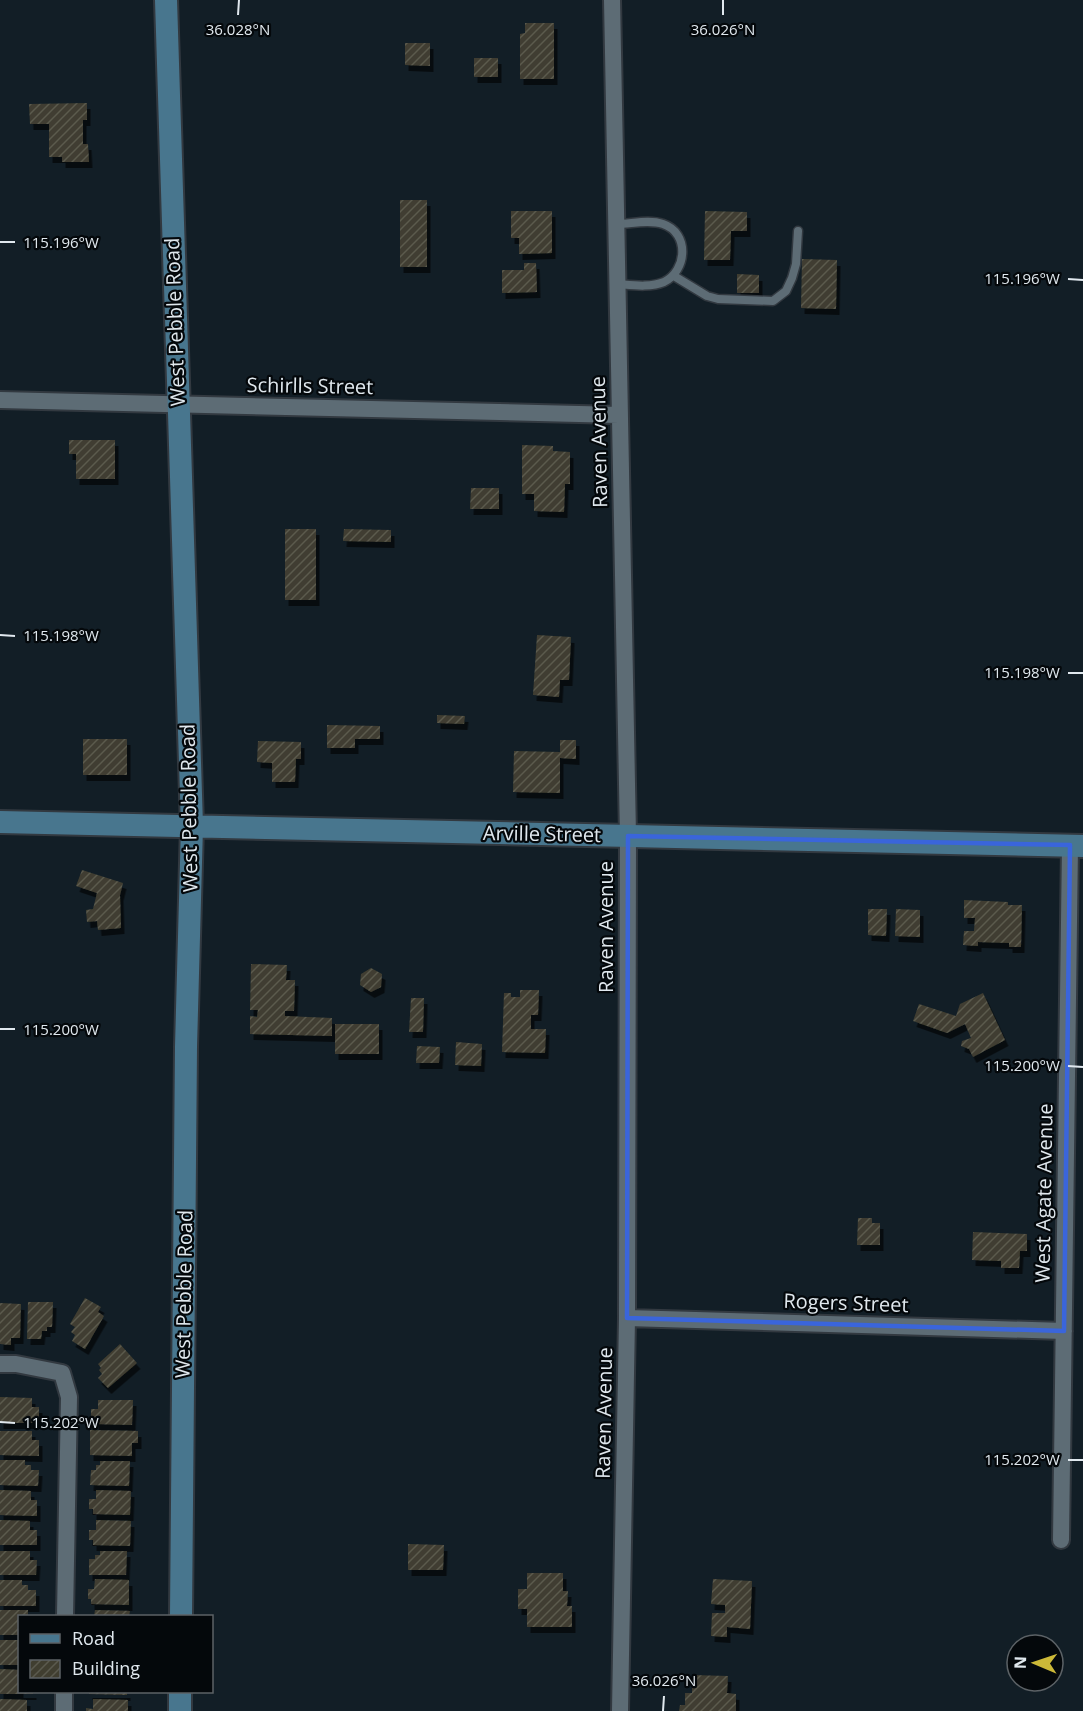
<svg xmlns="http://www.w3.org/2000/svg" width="1083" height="1711" viewBox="0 0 1083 1711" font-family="'Open Sans',sans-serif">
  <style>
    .building { fill: url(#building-hatch); filter: url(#shadow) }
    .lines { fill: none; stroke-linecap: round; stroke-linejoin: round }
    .lane-casing { stroke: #323940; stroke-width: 11 }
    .street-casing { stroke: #323940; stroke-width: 20 }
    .secondary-casing { stroke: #323940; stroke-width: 26 }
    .lane { stroke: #5d6c75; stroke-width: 8 }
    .street { stroke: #5d6c75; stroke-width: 16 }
    .secondary { stroke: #48768e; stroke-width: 22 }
    .marked { fill: none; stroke: #3a65db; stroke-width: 4.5; stroke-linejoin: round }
    .ticks { fill: none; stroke: #e0e8ee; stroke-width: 2 }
    .labels { text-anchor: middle; stroke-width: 4.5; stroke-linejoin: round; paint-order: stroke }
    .street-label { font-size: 20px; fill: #e0e8ee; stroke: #04080b }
    .ticks-label { font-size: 15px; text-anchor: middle; fill: #e0e8ee; stroke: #04080b; stroke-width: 4.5; stroke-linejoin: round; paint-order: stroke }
  </style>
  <defs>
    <pattern id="building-hatch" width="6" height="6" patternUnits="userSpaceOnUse" patternTransform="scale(1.5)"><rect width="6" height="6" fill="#403e30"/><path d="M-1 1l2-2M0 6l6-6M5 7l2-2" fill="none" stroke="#5b5a4e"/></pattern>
    <filter id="shadow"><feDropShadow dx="3.5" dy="6" stdDeviation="0" flood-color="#0009"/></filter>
  </defs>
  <rect width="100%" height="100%" fill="#121e26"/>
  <path class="building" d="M 525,23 L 554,23 L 554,79 L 520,79 L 520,34 L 525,33 Z
    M 405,43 L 430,43 L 430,66 L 405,65 Z
    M 474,58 L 498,58 L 498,77 L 474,77 Z
    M 87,103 L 87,120 L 83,120 L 83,144 L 88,144 L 89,162 L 62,162 L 62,157 L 49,157 L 49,124 L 30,124 L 29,104 Z
    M 400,200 L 427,200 L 427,267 L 400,267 Z
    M 511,211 L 552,211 L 552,253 L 519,254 L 519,238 L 511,238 Z
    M 705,211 L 747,212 L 747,231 L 731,231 L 730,260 L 704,260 Z
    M 802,259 L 837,260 L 836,309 L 801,308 Z
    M 524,263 L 536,263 L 537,292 L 502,293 L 502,270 L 524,270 Z
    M 737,274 L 759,275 L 759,293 L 737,293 Z
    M 69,440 L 115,440 L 115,479 L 76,479 L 76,454 L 69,454 Z
    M 522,445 L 553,446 L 553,451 L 570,452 L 570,484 L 565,484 L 564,512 L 534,511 L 534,494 L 522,494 Z
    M 471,488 L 499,488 L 499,509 L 470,509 Z
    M 285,529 L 316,529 L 316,600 L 285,600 Z
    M 344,529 L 391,530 L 391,542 L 343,541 Z
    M 537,635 L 571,637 L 569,680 L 560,680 L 559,697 L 533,695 Z
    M 437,715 L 465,716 L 464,724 L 437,723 Z
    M 327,725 L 380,726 L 380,739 L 355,739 L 355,748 L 327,748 Z
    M 83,739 L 127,739 L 127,775 L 83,775 Z
    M 560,740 L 576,740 L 576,759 L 560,758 L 560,793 L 513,792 L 514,751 L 560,752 Z
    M 258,741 L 301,742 L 301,759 L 296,759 L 295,782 L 272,782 L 272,763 L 257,762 Z
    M 82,870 L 123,883 L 120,895 L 121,928 L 98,930 L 97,921 L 87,922 L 86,910 L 93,909 L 97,893 L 76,886 Z
    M 964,900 L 1008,902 L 1008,905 L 1022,905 L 1021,947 L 1009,947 L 1009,943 L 978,942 L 978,946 L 963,945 L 964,931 L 974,931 L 975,918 L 964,918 Z
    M 868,909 L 887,909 L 886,936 L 868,935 Z
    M 896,909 L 920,910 L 920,937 L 895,936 Z
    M 251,964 L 287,965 L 286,980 L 295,980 L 294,1011 L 285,1011 L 285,1016 L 332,1018 L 332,1036 L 250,1034 L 250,1016 L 257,1017 L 258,1010 L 250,1010 Z
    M 371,968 L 382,974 L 381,987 L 371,992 L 360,985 L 361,974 Z
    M 520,990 L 539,990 L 538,1015 L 531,1015 L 531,1029 L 546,1029 L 545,1053 L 502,1052 L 504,993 L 511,993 L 511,997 L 520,997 Z
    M 983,993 L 1005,1040 L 973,1057 L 969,1049 L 961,1046 L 962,1041 L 971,1038 L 965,1024 L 947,1033 L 913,1021 L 919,1004 L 956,1016 L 960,1004 Z
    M 411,998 L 424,998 L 423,1032 L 409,1032 Z
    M 335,1024 L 379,1024 L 379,1054 L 335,1054 Z
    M 456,1042 L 482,1044 L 481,1066 L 455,1065 Z
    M 417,1046 L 440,1047 L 439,1063 L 416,1063 Z
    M 858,1218 L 872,1218 L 872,1223 L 880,1223 L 880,1245 L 857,1245 Z
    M 973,1232 L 1027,1234 L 1027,1251 L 1020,1251 L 1019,1268 L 1001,1268 L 1001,1261 L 972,1260 Z
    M 85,1298 L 101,1307 L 98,1312 L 104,1316 L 85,1349 L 72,1341 L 75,1335 L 71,1332 L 75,1327 L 70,1324 Z
    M 28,1302 L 53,1302 L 52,1327 L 47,1327 L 47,1331 L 42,1331 L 41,1339 L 27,1339 Z
    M 0,1303 L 21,1304 L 20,1338 L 11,1338 L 11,1345 L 0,1344 Z
    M 120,1344 L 137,1363 L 108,1388 L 98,1378 L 102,1374 L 99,1370 L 101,1368 L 98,1364 Z
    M 0,1397 L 32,1398 L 32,1407 L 39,1407 L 39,1423 L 0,1423 Z
    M 98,1400 L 133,1400 L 132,1425 L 95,1424 L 95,1419 L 91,1419 L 91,1409 L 98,1409 Z
    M 90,1430 L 138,1431 L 138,1443 L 132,1443 L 132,1456 L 90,1455 Z
    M 0,1431 L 32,1431 L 32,1440 L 39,1440 L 39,1456 L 0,1455 Z
    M 0,1460 L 25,1460 L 25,1465 L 31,1465 L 31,1470 L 39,1470 L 38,1486 L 0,1485 Z
    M 100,1461 L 130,1461 L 129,1486 L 90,1485 L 91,1470 L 96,1470 L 96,1465 L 100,1465 Z
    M 0,1490 L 31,1491 L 31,1500 L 37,1500 L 37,1516 L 0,1515 Z
    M 96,1490 L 131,1491 L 130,1515 L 93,1514 L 93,1509 L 89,1509 L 89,1499 L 96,1499 Z
    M 0,1520 L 30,1521 L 30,1530 L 37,1530 L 37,1545 L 0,1545 Z
    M 96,1520 L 131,1521 L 130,1546 L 93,1545 L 93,1540 L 89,1540 L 89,1530 L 96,1530 Z
    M 408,1544 L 444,1545 L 443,1570 L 408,1570 Z
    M 0,1551 L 30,1551 L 30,1560 L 37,1560 L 36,1575 L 0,1575 Z
    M 100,1551 L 127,1551 L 126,1575 L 89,1575 L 89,1559 L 95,1559 L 95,1555 L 100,1555 Z
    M 527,1573 L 563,1573 L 563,1591 L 568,1591 L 567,1606 L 572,1606 L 572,1627 L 527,1627 L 527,1609 L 518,1609 L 518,1589 L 527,1589 Z
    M 95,1579 L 129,1580 L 129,1605 L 91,1604 L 91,1599 L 88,1599 L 88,1589 L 94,1589 Z
    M 713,1579 L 752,1581 L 750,1629 L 727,1627 L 727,1637 L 711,1636 L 712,1613 L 725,1613 L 725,1605 L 711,1604 Z
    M 0,1580 L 22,1580 L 22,1585 L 28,1585 L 28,1590 L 36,1590 L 36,1606 L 0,1606 Z
    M 0,1610 L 28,1610 L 28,1616 L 20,1616 L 20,1635 L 0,1635 Z
    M 95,1610 L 130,1611 L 129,1616 L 94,1616 Z
    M 0,1640 L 20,1640 L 20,1665 L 0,1665 Z
    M 0,1669 L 20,1670 L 20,1692 L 33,1692 L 33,1694 L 0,1694 Z
    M 692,1675 L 728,1676 L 727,1693 L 736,1694 L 736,1711 L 679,1711 L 680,1705 L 685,1705 L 685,1693 L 692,1693 Z
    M 89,1692 L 127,1692 L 127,1695 L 89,1694 Z
    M 0,1699 L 27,1700 L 27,1711 L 0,1711 Z
    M 93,1699 L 128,1700 L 128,1711 L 86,1711 L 86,1708 L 93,1709 Z"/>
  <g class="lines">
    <defs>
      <path id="lane" d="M 616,224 C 631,224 649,219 663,224 C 690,233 687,271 664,282 C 650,288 631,285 617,284
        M 674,276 L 707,296 L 718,299 L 773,301 L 786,291 L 792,278 L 796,264 L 798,231"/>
      <path id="street" d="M 612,0 L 628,836 L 627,1318 L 620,1711
        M 0,400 L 619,415
        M 627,1318 L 1064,1331
        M 0,1364 L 16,1364 L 62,1373 L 69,1397 L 65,1616
        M 1061,1540 L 1070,845
        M 64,1711 L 64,1692"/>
      <path id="secondary" d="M 166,0 L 192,826 L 186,1047 L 181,1616
        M 0,822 L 1083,846
        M 180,1711 L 180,1692"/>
    </defs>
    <use href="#lane" class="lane-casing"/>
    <use href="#street" class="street-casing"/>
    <use href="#secondary" class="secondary-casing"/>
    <use href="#lane" class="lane"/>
    <use href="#street" class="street"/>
    <use href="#secondary" class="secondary"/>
  </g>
  <path class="marked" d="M 628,836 L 1070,845 L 1064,1331 L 627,1318 Z"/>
  <path class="ticks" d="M 238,15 L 239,0M 723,15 L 723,0M 0,242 L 15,242M 1068,279 L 1083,280M 0,635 L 15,636M 1068,673 L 1083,673M 0,1029 L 15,1029M 1068,1066 L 1083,1067M 0,1422 L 15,1423M 1068,1460 L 1083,1460M 663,1711 L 664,1696"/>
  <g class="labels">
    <g class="street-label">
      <text transform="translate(175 322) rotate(-92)" y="7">West Pebble Road</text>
      <text transform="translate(310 386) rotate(1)" y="7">Schirlls Street</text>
      <text transform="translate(599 442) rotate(-91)" y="7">Raven Avenue</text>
      <text transform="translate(189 808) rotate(-91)" y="7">West Pebble Road</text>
      <text transform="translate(542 834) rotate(1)" y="7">Arville Street</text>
      <text transform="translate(606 927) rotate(-90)" y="7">Raven Avenue</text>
      <text transform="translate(1044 1193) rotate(-89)" y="7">West Agate Avenue</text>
      <text transform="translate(184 1294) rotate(-89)" y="7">West Pebble Road</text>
      <text transform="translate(846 1303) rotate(2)" y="7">Rogers Street</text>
      <text transform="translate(604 1413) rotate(-89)" y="7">Raven Avenue</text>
    </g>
  </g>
  <g class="ticks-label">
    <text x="238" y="35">36.028°N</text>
    <text x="723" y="35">36.026°N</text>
    <text x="61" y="248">115.196°W</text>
    <text x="1022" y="284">115.196°W</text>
    <text x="61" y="641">115.198°W</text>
    <text x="1022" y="678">115.198°W</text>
    <text x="61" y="1035">115.200°W</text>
    <text x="1022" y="1071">115.200°W</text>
    <text x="61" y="1428">115.202°W</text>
    <text x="1022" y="1465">115.202°W</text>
    <text x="664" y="1686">36.026°N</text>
  </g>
  <rect x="18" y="1615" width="195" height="78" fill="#04080b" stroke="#5c6266" stroke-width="1.5"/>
  <rect x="30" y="1634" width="30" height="9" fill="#48768e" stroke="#5c6266" stroke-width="1.5"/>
  <text x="72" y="1645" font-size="18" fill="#e0e8ee">Road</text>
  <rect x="30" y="1660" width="30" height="18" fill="url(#building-hatch)" stroke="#5c6266" stroke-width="1.5"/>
  <text x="72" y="1675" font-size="18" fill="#e0e8ee">Building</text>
  <g transform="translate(1035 1663) rotate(272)"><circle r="28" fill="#04080b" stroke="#5c6266" stroke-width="1.5"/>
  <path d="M0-4.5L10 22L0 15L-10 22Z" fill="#ccb938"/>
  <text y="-9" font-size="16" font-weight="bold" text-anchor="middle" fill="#e0e8ee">N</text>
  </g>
</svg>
